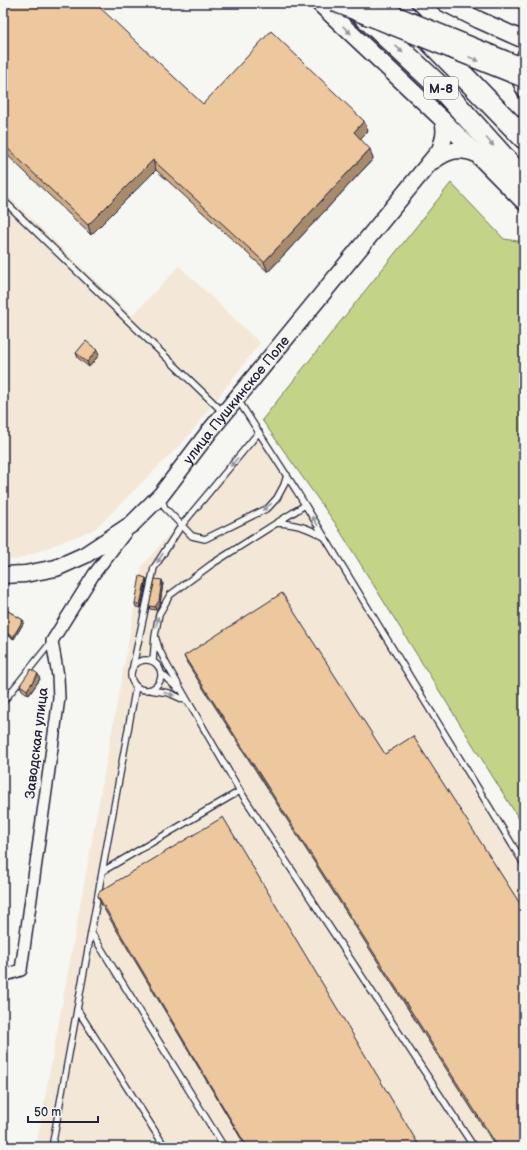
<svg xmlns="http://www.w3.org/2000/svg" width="527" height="1150" viewBox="0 0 527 1150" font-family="'Balsamiq Sans',sans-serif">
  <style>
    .built { fill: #f3e8d8 }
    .green { fill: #c3d489; stroke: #727b62 }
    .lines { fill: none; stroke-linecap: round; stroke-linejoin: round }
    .lane-casing { stroke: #22223b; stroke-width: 8 }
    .street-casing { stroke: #22223b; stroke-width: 14 }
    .secondary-casing { stroke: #22223b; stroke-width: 19 }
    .highway-casing { stroke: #22223b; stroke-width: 24 }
    .lane { stroke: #f6f6f2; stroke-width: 5.5 }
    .street { stroke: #f6f6f2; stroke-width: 11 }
    .secondary { stroke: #f6f6f2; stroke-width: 16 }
    .highway { stroke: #f6f6f2; stroke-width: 21 }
    .secondary-bridge-casing { stroke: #22223b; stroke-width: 19; stroke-linecap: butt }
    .secondary-bridge { stroke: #f6f6f2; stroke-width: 16 }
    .wall { fill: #ccab87; stroke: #22223b }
    .shaded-wall { fill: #a68b6e; stroke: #22223b }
    .building { fill: #edc79d; stroke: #22223b }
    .oneway { fill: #9797a0 }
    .labels { text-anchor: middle; stroke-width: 3; stroke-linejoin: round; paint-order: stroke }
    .shield { fill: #f6f6f2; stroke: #626272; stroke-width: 1 }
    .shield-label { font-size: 13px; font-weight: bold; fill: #22223b }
    .street-label { font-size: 14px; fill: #22223b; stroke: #f6f6f2 }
  </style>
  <rect width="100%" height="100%" fill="#f6f6f2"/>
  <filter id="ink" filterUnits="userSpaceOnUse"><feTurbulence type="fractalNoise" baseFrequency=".025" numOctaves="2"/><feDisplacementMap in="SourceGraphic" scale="8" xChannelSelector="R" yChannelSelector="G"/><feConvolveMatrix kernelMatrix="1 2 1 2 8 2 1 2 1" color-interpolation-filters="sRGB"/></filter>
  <g filter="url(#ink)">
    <path class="built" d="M 3,191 L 132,316 L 179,266 L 260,343 L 186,439 L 95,529 L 16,560 L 3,559 Z
      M 258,430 L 524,853 L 524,1147 L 36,1147 L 142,566 Z"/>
    <path class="green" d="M 451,183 L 504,239 L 524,242 L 524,827 L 335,523 L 262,420 Z"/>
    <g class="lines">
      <defs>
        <path id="lane" d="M 3,200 L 223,412
          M 238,400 L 296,490 L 524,864
          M 161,498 L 165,508 L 192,536 L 205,539 L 268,508 L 277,498 L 284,485 L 287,475
          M 277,523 C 296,524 307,527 324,537
          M 155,636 L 159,649 L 167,665 L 240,791 L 474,1147
          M131 675a15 15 0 1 1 30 0a15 15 0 1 1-30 0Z
          M 153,661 L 155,636 L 159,614 L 170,595 L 212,564 L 305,505
          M 133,666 L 154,568 L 181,526 L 259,432
          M 161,673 L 178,689
          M 150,690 L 169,693 L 187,701
          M 3,702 L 52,641
          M 103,871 L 240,791
          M 91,932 L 224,1147
          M 77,1009 L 165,1147
          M 52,1147 L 136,686"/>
        <path id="street" d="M 523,3 L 524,4
          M 524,53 C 517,72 513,75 524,93
          M 3,976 L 21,970 L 59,698 L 58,676 L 52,641 L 94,574 L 126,532"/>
        <g id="secondary">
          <path d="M 319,3 L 443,120 L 524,202"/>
          <path d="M 445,3 L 479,20 L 524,40"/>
          <path d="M 433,161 C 449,150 458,147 477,154"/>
          <path id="s1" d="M 3,575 L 25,574 L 56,568 L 85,555 L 132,524 L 161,495 L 209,432 L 440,150 C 444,139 446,132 443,120"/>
        </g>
        <path id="highway" d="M 393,3 L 524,138
          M 358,10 L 443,90 L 524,180"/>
      </defs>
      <use href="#lane" class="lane-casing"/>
      <use href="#street" class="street-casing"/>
      <use href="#secondary" class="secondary-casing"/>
      <use href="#highway" class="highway-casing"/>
      <use href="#lane" class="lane"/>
      <use href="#street" class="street"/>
      <use href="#secondary" class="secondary"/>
      <use href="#highway" class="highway"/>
      <defs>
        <path id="secondary-bridge" d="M 334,3 L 524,79
          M 367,3 L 524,67"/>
      </defs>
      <use href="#secondary-bridge" class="secondary-bridge-casing"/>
      <use href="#secondary-bridge" class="secondary-bridge"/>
    </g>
    <path class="wall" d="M 3,3 L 203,104 L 368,131 L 360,139 L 373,159 L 268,272 L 156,170 L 91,235 L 3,151 Z
      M 97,350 L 99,355 L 89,367 L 78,358 L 76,353 Z
      M 147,580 L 141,608 L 136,607 L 135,604 Z
      M 162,580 L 163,583 L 160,604 L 156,610 L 150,609 L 149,606 Z
      M 3,608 L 23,620 L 24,622 L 14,639 L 3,633 Z
      M 184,656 L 385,754 L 524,1147 L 496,1147 L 187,663 Z
      M 40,679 L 29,695 L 22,690 L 20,685 Z
      M 98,896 L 420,1147 L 246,1147 L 101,904 Z"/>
    <path class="shaded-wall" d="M 364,121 L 368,131 L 357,142 L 354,132 Z
      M 370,149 L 373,159 L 268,272 L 264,262 Z
      M 153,160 L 156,170 L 91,235 L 88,225 Z
      M 97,350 L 99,355 L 89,367 L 87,362 Z
      M 146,578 L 147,580 L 141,608 L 140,605 Z
      M 162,580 L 163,583 L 160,604 L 156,610 L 155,607 Z
      M 23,620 L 24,622 L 14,639 L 13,637 Z
      M 38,674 L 40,679 L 29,695 L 27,690 Z"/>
    <path class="building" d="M 3,3 L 95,3 L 203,104 L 271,31 L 364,121 L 354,132 L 370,149 L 264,262 L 153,160 L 88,225 L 3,144 Z
      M 86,341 L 97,350 L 87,362 L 76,353 Z
      M 140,576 L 146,578 L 140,605 L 135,604 Z
      M 155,579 L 162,580 L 159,601 L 155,607 L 149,606 Z
      M 282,593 L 385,754 L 413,736 L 524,910 L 524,1147 L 498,1147 L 184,656 Z
      M 3,608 L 23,620 L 13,637 L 3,631 Z
      M 31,669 L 38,674 L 27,690 L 20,685 Z
      M 223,817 L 420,1147 L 247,1147 L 98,896 L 99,892 Z"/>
    <defs><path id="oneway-solid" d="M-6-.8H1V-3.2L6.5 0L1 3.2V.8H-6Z"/></defs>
    <g class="oneway">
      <use href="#oneway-solid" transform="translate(347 30) rotate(43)"/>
      <use href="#oneway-solid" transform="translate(399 49) rotate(43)"/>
      <use href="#oneway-solid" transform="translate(474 59) rotate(22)"/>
      <use href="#oneway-solid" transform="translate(490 142) rotate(48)"/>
      <use href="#oneway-solid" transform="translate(234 462) rotate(130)"/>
      <use href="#oneway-solid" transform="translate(267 507) rotate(144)"/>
      <use href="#oneway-solid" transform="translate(315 521) rotate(-121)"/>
      <use href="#oneway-solid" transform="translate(160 558) rotate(123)"/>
      <use href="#oneway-solid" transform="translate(157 622) rotate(-79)"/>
      <use href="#oneway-solid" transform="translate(169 694) rotate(18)"/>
    </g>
  </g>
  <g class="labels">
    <rect class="shield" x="424" y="77" width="34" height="22" rx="3"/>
    <g class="shield-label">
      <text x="441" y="93">М-8</text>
    </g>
    <g class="street-label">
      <text dy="5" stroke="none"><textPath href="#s1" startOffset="304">улица Пушкинское Поле</textPath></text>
      <text transform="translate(36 743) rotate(-83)" y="5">Заводская улица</text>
    </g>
  </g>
  <rect width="527" height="1150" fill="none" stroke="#f6f6f2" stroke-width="16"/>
  <rect x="8" y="8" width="511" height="1134" fill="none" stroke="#22223b" stroke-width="1.5" filter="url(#ink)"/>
  <path d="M28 1116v6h70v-6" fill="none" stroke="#22223b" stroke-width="2"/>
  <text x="34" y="1116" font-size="12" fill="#22223b" stroke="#f6f6f2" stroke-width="3" paint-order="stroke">50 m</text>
</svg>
